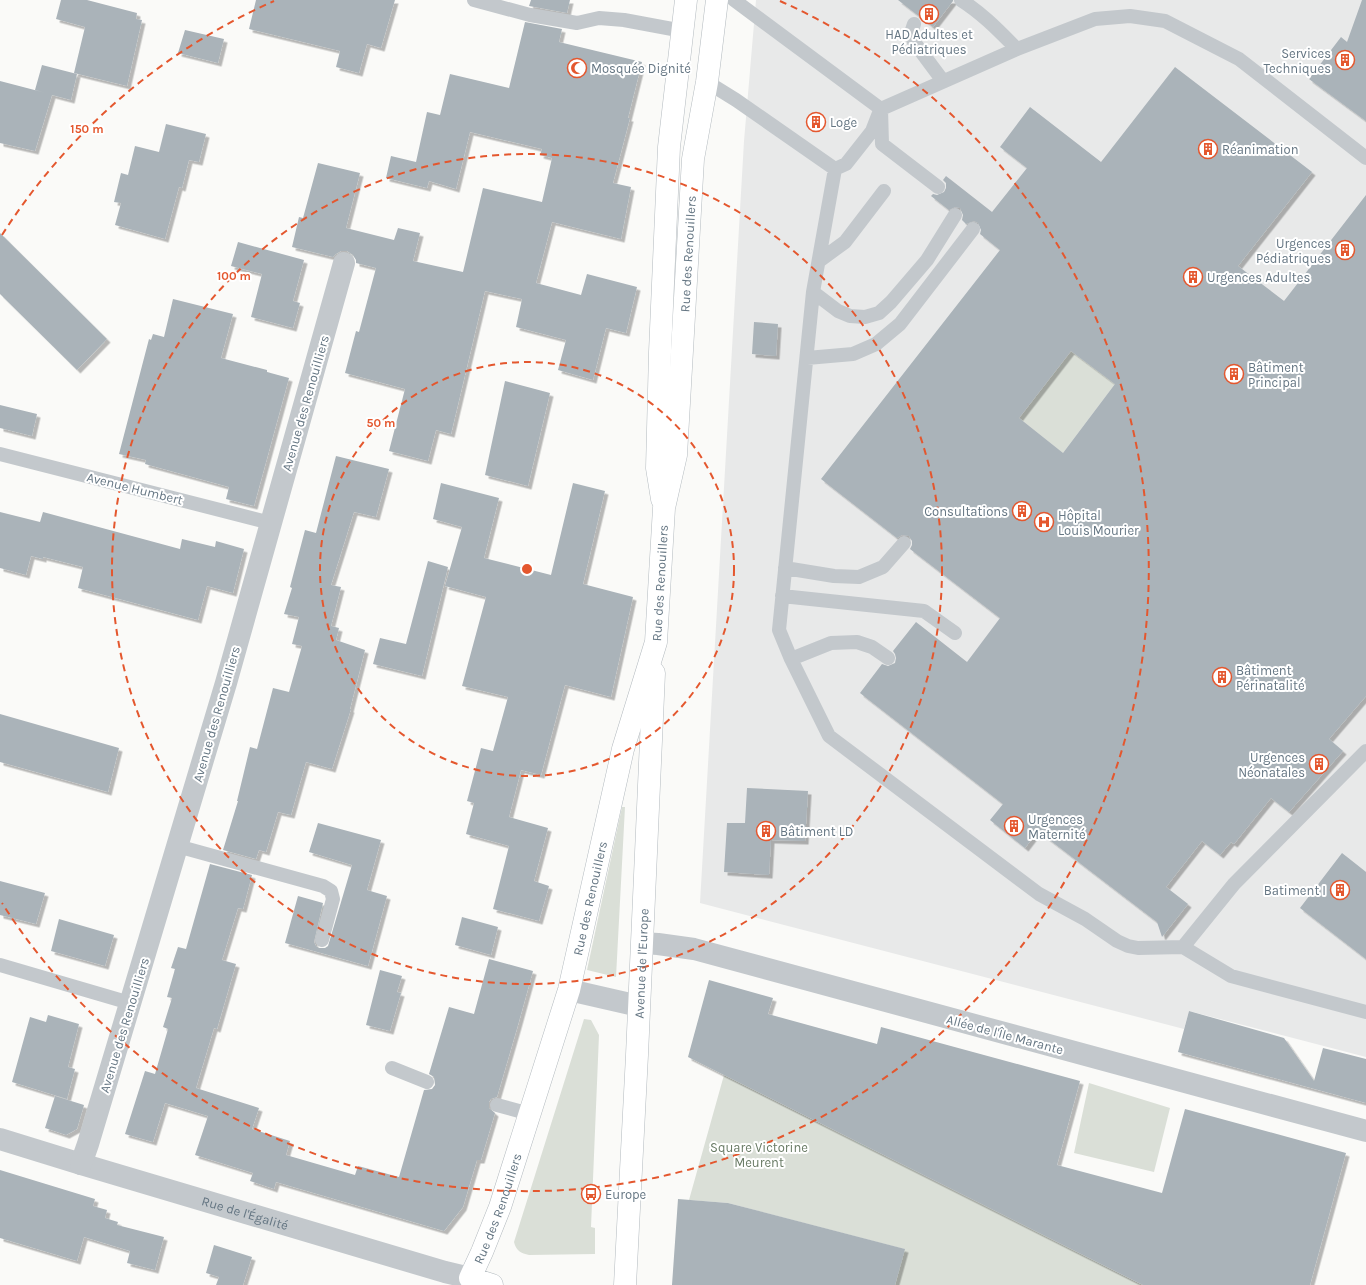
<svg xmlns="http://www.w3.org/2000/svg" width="1366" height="1285" viewBox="0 0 1366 1285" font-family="Karla,sans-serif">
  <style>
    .built { fill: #e8e9e9 }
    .green { fill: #dadfd7 }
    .building { fill: #aab3b9; fill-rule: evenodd; filter: url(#shadow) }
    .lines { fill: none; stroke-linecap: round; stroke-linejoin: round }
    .secondary-casing { stroke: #b3babf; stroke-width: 23 }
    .lane { stroke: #c3c8cc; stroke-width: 14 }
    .street { stroke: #c3c8cc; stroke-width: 22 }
    .secondary { stroke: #fff; stroke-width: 22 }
    .ring { fill: none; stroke: #e4572e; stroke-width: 2; stroke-dasharray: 7 5 }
    .labels { text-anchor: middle; stroke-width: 4; stroke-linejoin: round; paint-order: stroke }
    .poi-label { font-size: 13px; fill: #657683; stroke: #fff; text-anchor: start }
    .street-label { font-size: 13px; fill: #657683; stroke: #fff }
    .park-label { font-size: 13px; fill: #687a64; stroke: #fff }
    .centre { fill: #e4572e; stroke: #fff; stroke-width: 2 }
    .ring-label { font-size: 12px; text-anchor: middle; font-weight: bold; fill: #e4572e; stroke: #fff; stroke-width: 4; stroke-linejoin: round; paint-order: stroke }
  </style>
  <defs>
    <filter id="shadow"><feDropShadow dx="3.5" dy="3.5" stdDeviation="0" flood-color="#0004"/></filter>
  </defs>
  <rect width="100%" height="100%" fill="#fafaf8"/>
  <path class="built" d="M 756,0 L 1366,0 L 1366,1057 L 1189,1011 L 1184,1029 L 700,903 L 744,141 Z"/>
  <path class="green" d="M 1071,351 L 1115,384 L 1063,453 L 1019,418 Z
    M 622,807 L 625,807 L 616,977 L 587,970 Z
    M 584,1019 L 591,1020 L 599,1035 L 591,1227 L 595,1228 L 595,1254 L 529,1255 C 521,1253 516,1251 514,1242 Z
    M 724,1075 L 1143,1285 L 895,1285 L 904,1249 L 728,1203 L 689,1200 Z
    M 1089,1083 L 1170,1108 L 1154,1172 L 1074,1153 Z"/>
  <path class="building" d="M 61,0 L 87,0 L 137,13 L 136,19 L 142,20 L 127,86 L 74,73 L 85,27 L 56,19 Z
    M 256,0 L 395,0 L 381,48 L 367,44 L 359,73 L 336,67 L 340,51 L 249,29 Z
    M 531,0 L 570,0 L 567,13 L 529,6 Z
    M 898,0 L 953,0 L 953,1 L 933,27 Z
    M 1362,0 L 1366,0 L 1366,121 L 1309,79 L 1341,37 L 1347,42 Z
    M 525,22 L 562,29 L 559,42 L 642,62 L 628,118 L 630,118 L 613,183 L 631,187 L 621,239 L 552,222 L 536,283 L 581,295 L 587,274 L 637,287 L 626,333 L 606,328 L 593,380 L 558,370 L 566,340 L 516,327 L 522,299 L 485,291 L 451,434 L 436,430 L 428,461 L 389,451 L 405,389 L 345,373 L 356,331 L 359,332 L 376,268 L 356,263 L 356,260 L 353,255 L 347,251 L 341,251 L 336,254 L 333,257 L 292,247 L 299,217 L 303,218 L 318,163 L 360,173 L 346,228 L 394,240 L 398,228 L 420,233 L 413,261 L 463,272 L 483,188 L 542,202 L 552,158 L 540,155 L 542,149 L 470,132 L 456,189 L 429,181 L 427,188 L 386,178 L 391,156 L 416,162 L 427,112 L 440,115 L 450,74 L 509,88 Z
    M 185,30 L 224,39 L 218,63 L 178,53 Z
    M 42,65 L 77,74 L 71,100 L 52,95 L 35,151 L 0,143 L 0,81 L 46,93 L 35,90 Z
    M 1175,67 L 1312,172 L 1238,266 L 1284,301 L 1366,195 L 1366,696 L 1329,739 L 1343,751 L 1289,812 L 1271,798 L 1234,844 L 1231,842 L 1220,855 L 1202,841 L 1166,887 L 1188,904 L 1162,937 L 1157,922 L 1038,831 L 1025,848 L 990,820 L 1003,804 L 860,693 L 882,664 L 888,666 L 895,663 L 896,658 L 895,654 L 893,651 L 916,622 L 967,662 L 1000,618 L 910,549 L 912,545 L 912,541 L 909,536 L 902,535 L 897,538 L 821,479 L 1000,250 L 980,234 L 981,230 L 978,223 L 974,221 L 966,224 L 962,220 L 963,215 L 960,208 L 955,207 L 949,210 L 931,196 L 933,194 L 937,195 L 944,192 L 946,188 L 946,183 L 943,180 L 946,176 L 992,212 L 1027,168 L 1000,147 L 1030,107 L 1101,162 ZM 1071,351 L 1115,384 L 1063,453 L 1019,418 Z
    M 166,124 L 206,134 L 199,162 L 189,160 L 182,188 L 179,187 L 165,239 L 115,225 L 121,203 L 114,202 L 121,173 L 128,175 L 135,146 L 159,152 Z
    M 0,233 L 107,339 L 77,370 L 0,294 Z
    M 238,242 L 304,260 L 293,301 L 300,303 L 293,328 L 251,317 L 262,274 L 231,266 Z
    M 173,299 L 233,314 L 221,358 L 267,370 L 267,372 L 289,378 L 254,506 L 226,499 L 229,487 L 145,464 L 146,460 L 119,454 L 149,339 L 151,340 L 153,334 L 164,337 Z
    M 754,322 L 778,324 L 776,356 L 752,354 Z
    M 505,381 L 550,393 L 528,486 L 485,475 Z
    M 0,405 L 37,414 L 32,436 L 0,428 Z
    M 336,456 L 389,469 L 376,517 L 354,512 L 331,585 L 341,587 L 331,626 L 339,628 L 336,640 L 365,650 L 350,709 L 351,709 L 332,769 L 306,762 L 291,815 L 278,812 L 266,852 L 259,850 L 256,859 L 223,850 L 238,801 L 237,801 L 250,747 L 257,749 L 273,688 L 289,692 L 302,646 L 292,644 L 299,617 L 284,614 L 292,588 L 290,587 L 305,530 L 316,533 Z
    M 441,483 L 499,498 L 484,558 L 551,575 L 573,483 L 605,491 L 583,584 L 633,597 L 611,697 L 565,685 L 541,775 L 521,770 L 509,817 L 548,828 L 534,881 L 549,886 L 539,921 L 493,909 L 509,846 L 466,834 L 474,803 L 467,801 L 481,748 L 493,751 L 508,697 L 462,686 L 486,597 L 445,586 L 462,527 L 433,519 Z
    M 0,512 L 40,522 L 43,512 L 180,549 L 182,539 L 215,547 L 216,541 L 244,549 L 233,593 L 207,586 L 198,620 L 78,588 L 83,567 L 43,557 L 43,559 L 31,556 L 26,575 L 0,568 Z
    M 428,561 L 448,567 L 422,676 L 373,664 L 380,638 L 406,644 Z
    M 0,714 L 119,748 L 108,792 L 0,762 Z
    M 747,788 L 808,791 L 805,841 L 771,840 L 769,875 L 724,872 L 727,823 L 745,823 Z
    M 318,823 L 381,840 L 367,890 L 387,896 L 368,966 L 285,943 L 298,896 L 323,903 L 314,942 L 316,946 L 319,948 L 325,948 L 328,946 L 352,865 L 309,852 Z
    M 1342,853 L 1366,872 L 1366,959 L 1300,908 Z
    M 210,864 L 252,875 L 243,909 L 238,908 L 222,960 L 236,964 L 217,1029 L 214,1028 L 196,1088 L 259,1108 L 252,1129 L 290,1141 L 286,1155 L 355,1175 L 358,1166 L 399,1177 L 424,1090 L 432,1089 L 435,1085 L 434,1077 L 429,1074 L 449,1007 L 474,1014 L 489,959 L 533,971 L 518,1025 L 497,1097 L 491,1099 L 489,1102 L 489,1108 L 495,1113 L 481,1160 L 477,1160 L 463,1207 L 444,1231 L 276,1182 L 274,1189 L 250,1181 L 253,1173 L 195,1155 L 208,1116 L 165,1103 L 153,1142 L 125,1134 L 145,1071 L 155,1074 L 168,1029 L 163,1027 L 172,998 L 167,997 L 175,969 L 171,968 L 178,947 L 186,949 Z
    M 0,881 L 45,893 L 36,924 L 0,915 Z
    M 462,917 L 498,927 L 491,955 L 455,945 Z
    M 59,919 L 114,935 L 105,966 L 51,951 Z
    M 380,970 L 402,976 L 397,992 L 401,993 L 390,1031 L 366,1025 Z
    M 709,980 L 773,998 L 768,1014 L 877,1044 L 881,1027 L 1080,1081 L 1057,1165 L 1162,1193 L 1185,1109 L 1346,1153 L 1310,1285 L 1143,1285 L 688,1057 Z
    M 1189,1011 L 1284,1038 L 1314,1081 L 1323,1048 L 1366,1059 L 1366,1103 L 1178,1052 Z
    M 48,1015 L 79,1024 L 68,1067 L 75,1069 L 67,1099 L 12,1082 L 30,1017 L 46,1022 Z
    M 55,1096 L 84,1105 L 77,1129 L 66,1135 L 45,1128 Z
    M 0,1170 L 95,1199 L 93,1206 L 107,1210 L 105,1218 L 118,1222 L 117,1225 L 164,1237 L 155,1270 L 127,1263 L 130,1251 L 84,1237 L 77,1261 L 0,1238 Z
    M 678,1199 L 728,1203 L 905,1249 L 895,1285 L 672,1285 Z
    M 214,1245 L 252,1257 L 243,1285 L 216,1285 L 219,1277 L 206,1273 Z"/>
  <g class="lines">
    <defs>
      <g id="secondary">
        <path d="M 662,499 L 657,468 L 660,352 L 669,147 L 686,0"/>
        <path id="s2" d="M 492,1285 L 470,1278 L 482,1252 L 500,1207 L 569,990 L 623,749 L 656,642 L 664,508 L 676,455 L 693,159 L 707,82 L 717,0"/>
        <path id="s3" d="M 625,1285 L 637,1055 L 654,673"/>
      </g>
    </defs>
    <use href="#secondary" class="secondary-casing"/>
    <path class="lane" d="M 474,0 L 530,15 L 577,23 L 599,18 L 624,20 L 683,31
      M 734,0 L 881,109 L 1017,49 L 1095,19 L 1130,16 L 1165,21 L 1239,59 L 1366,158
      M 961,0 C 983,14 999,31 1017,49
      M 914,24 L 911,33 L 914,42 L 943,81
      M 707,82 L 736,100 L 835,169
      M 881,109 L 882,144 L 938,187
      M 835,169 L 813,292 L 779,630 L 791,659 L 829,736 L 1039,894 L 1085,919 L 1117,941 L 1128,946 L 1138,948 L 1183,947 L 1234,884 L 1366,751
      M 835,169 L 846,164 L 872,131 L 879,113
      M 819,261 L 845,242 L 884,191
      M 813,292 L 838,311 L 850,316 L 865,317 L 879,313 L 891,302 L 927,260 L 955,215
      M 807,358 L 853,354 L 876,344 L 900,324 L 973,229
      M 0,454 L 271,523
      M 785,568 L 834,576 L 859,577 L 883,567 L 904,543
      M 782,596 L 924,611 L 955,633
      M 791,659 L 831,643 L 857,642 L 872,647 L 888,658
      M 177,846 L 323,886 L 331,891 L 333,899 L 322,940
      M 1183,947 L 1231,976 L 1366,1012
      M 0,965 L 130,1003
      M 392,1068 L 427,1082
      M 497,1105 L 530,1114"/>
    <g class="street">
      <path d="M 642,943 L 658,944 L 694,949 L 1366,1131"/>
      <path d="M 569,990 L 639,1006"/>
      <path id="s1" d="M 0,1139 L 81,1164 L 445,1272 L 470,1278 L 467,1285"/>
      <path d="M 81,1164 L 88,1144 L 226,683 L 344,263"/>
    </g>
    <use href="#secondary" class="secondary"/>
  </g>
  <g class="ring">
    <circle cx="527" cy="569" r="207"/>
    <circle cx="527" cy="569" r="415"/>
    <path d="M2 235A622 622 0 0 1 274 1M780 1A622 622 0 1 1 2 903"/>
  </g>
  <defs>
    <symbol id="building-ring" viewBox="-11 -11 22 22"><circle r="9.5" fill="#fff" stroke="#e4572e" stroke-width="1.5"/><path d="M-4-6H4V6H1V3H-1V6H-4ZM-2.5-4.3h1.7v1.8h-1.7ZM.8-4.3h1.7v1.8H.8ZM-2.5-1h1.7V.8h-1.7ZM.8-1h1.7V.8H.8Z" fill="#e4572e"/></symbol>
    <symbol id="mosque-ring" viewBox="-11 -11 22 22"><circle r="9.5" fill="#fff" stroke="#e4572e" stroke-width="1.5"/><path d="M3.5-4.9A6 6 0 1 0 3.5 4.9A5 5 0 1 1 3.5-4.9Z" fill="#e4572e"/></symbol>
    <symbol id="hospital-ring" viewBox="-11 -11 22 22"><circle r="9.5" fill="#fff" stroke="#e4572e" stroke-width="1.5"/><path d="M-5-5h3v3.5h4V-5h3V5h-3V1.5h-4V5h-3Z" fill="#e4572e"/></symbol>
    <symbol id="bus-ring" viewBox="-11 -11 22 22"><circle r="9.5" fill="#fff" stroke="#e4572e" stroke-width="1.5"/><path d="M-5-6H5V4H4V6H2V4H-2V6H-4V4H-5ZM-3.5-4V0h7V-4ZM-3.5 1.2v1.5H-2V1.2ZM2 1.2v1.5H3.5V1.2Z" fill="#e4572e"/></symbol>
  </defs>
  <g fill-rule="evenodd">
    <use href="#building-ring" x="918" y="3" width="22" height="22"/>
    <use href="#building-ring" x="1334" y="49" width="22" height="22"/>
    <use href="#mosque-ring" x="566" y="57" width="22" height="22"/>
    <use href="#building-ring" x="805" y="111" width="22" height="22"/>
    <use href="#building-ring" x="1197" y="138" width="22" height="22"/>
    <use href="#building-ring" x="1334" y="239" width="22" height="22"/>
    <use href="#building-ring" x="1182" y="266" width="22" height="22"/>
    <use href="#building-ring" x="1223" y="363" width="22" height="22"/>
    <use href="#building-ring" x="1011" y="500" width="22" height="22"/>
    <use href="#hospital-ring" x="1033" y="511" width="22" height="22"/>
    <use href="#building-ring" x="1211" y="666" width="22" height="22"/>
    <use href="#building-ring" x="1308" y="753" width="22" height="22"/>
    <use href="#building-ring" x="1003" y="815" width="22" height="22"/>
    <use href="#building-ring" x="755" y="820" width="22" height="22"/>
    <use href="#building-ring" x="1329" y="879" width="22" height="22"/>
    <use href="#bus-ring" x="580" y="1183" width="22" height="22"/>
  </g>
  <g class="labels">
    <g class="poi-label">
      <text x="929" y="39" text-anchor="middle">HAD Adultes et<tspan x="929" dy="15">Pédiatriques</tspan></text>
      <text x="1331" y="58" text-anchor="end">Services<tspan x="1331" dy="15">Techniques</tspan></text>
      <text x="591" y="73">Mosquée Dignité</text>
      <text x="830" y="127">Loge</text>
      <text x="1222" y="154">Réanimation</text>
      <text x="1331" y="248" text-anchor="end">Urgences<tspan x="1331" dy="15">Pédiatriques</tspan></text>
      <text x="1207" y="282">Urgences Adultes</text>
      <text x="1248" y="372">Bâtiment<tspan x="1248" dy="15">Principal</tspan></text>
      <text x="1008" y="516" text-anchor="end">Consultations</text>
      <text x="1058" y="520">Hôpital<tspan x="1058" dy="15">Louis Mourier</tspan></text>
      <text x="1236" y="675">Bâtiment<tspan x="1236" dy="15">Périnatalité</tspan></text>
      <text x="1305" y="762" text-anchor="end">Urgences<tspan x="1305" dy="15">Néonatales</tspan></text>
      <text x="1028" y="824">Urgences<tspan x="1028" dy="15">Maternité</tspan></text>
      <text x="780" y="836">Bâtiment LD</text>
      <text x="1326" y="895" text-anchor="end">Batiment I</text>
      <text x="605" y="1199">Europe</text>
    </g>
    <g class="street-label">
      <text dy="5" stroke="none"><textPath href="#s2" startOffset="1077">Rue des Renouillers</textPath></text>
      <text transform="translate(305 403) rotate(-74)" y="5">Avenue des Renouilliers</text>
      <text transform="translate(135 488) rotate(14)" y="5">Avenue Humbert</text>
      <text dy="5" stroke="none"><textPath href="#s2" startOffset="746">Rue des Renouillers</textPath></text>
      <text transform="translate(216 714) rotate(-74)" y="5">Avenue des Renouilliers</text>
      <text dy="5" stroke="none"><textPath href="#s2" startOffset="422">Rue des Renouillers</textPath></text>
      <text dy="5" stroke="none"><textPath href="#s3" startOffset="322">Avenue de l'Europe</textPath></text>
      <text transform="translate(124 1025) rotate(-73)" y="5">Avenue des Renouilliers</text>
      <text transform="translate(1005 1034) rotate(15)" y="5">Allée de l'Île Marante</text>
      <text dy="5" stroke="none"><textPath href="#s2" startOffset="98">Rue des Renouillers</textPath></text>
      <text dy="5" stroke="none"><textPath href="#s1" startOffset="256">Rue de l'Égalité</textPath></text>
    </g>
    <g class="park-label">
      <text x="759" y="1152">Square Victorine<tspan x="759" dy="15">Meurent</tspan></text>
    </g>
  </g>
  <circle cx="527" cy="569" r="6" class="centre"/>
  <g class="ring-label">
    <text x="87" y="133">150 m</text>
    <text x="234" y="280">100 m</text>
    <text x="381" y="427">50 m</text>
  </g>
</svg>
